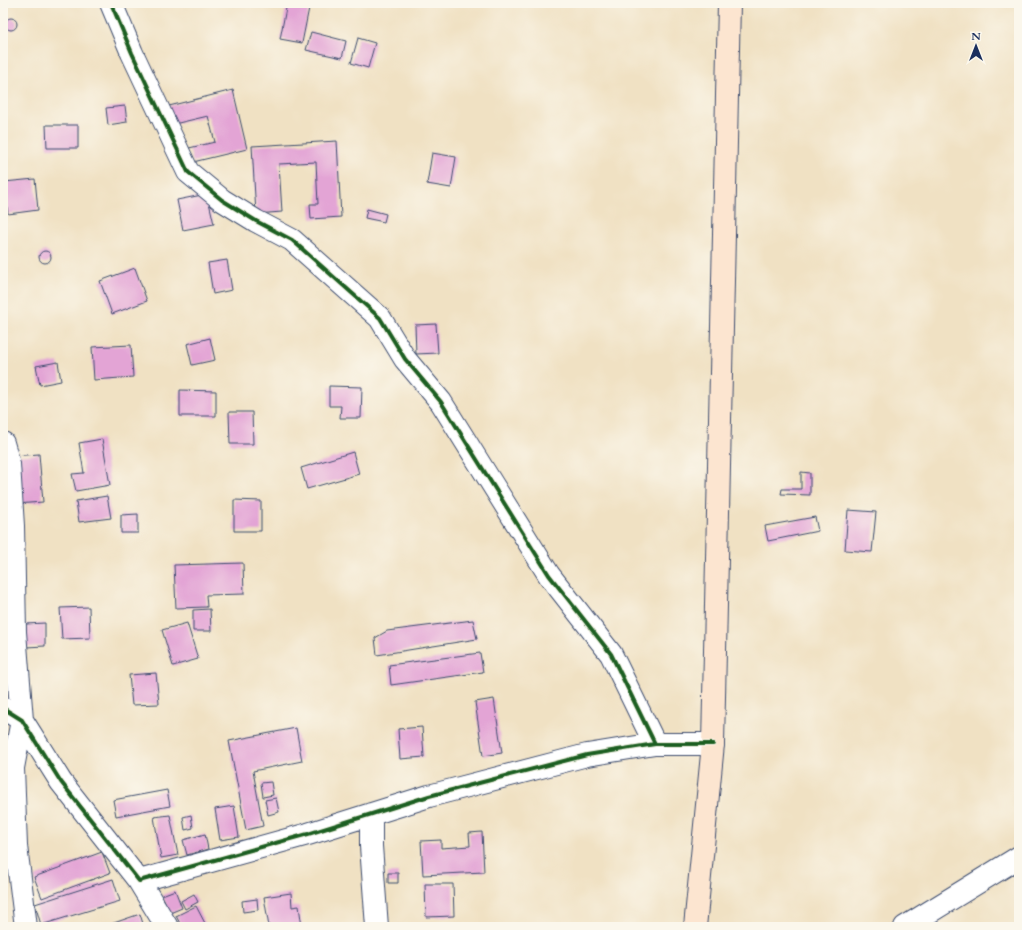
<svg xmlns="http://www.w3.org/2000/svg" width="1022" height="930" viewBox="0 0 1022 930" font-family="Cardo,serif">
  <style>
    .building { fill: #e3a4d5 }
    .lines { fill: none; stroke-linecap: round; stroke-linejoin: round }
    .minor-casing { stroke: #3b4a6d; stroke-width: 24 }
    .tertiary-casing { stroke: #3b4a6d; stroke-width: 24 }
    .secondary-casing { stroke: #3b4a6d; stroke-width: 24 }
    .minor { stroke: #fff; stroke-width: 22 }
    .tertiary { stroke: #fff; stroke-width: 22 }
    .secondary { stroke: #fce5d0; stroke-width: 22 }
    .cycleway-casing { stroke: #fbf7ec; stroke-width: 6 }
    .cycleway { stroke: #1b5e20; stroke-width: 4 }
  </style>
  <rect width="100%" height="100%" fill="#fbf7ec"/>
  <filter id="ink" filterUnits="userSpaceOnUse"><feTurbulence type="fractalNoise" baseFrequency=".025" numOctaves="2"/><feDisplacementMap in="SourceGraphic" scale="8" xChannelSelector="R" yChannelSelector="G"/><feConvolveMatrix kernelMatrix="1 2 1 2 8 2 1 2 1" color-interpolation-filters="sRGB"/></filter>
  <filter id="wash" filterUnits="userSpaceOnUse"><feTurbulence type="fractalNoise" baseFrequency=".012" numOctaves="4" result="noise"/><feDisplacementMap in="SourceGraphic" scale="16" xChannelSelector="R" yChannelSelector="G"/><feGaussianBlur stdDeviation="0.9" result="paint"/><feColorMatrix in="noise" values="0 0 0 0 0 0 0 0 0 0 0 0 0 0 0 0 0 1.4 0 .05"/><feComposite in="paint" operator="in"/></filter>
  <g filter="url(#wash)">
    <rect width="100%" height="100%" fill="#f0e1c3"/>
    <g id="blocks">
      <path class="building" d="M 287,3 L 310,3 L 302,43 L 280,39 Z
        M5 24a6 6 0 1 1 12 0a6 6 0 1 1-12 0Z
        M 311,32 L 346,41 L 342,58 L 306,50 Z
        M 358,38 L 375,43 L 368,68 L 351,63 Z
        M 233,90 L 247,149 L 193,162 L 189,148 L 215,142 L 208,116 L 174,124 L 169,106 Z
        M 125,106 L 127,122 L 108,125 L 106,108 Z
        M 46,125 L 78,125 L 78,148 L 47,148 Z
        M 337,141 L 341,217 L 311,219 L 310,204 L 318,204 L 316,162 L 279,164 L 282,212 L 256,214 L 252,146 Z
        M 432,153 L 456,157 L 451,188 L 427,184 Z
        M 35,179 L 38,210 L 8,214 L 4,182 Z
        M 207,194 L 214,224 L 183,230 L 177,200 Z
        M 367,209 L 386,214 L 384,222 L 365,218 Z
        M39 257a6 6 0 1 1 12 0a6 6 0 1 1-12 0Z
        M 227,260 L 232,290 L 213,294 L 208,263 Z
        M 135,268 L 147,301 L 112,314 L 100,281 Z
        M 436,324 L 438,353 L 416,354 L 415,325 Z
        M 210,338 L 215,360 L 192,365 L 187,344 Z
        M 131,345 L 133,377 L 94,380 L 92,347 Z
        M 58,362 L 61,381 L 40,385 L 36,366 Z
        M 329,386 L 362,387 L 361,418 L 340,418 L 341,406 L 329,406 Z
        M 180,390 L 216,391 L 216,416 L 180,416 Z
        M 229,412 L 252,412 L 253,444 L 230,444 Z
        M 102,439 L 110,485 L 76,491 L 72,474 L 84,473 L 79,443 Z
        M 353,452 L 359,474 L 307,489 L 301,468 Z
        M 39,454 L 43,502 L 16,504 L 13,456 Z
        M 801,472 L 810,473 L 810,495 L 781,494 L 782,489 L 801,489 Z
        M 107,496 L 111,518 L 79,522 L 76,501 Z
        M 234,500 L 261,501 L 261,531 L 234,531 Z
        M 848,510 L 876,512 L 872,552 L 845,550 Z
        M 138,514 L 138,533 L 121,533 L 121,515 Z
        M 815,517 L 818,531 L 768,541 L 765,526 Z
        M 243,563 L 244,594 L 206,595 L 207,607 L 176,608 L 174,565 Z
        M 89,607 L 90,638 L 62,639 L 60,608 Z
        M 210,609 L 211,631 L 193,631 L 193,610 Z
        M 473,620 L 477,639 L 377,655 L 375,638 L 387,631 Z
        M 45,623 L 45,646 L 26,647 L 26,624 Z
        M 187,623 L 198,659 L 173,666 L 162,630 Z
        M 480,653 L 483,672 L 391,685 L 389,665 Z
        M 156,673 L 159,704 L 132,705 L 129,675 Z
        M 494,699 L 502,753 L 483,756 L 475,702 Z
        M 422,727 L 424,757 L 400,759 L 398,729 Z
        M 296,728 L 302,761 L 253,771 L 263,826 L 246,830 L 229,741 Z
        M 271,782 L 273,795 L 263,797 L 261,783 Z
        M 167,790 L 170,806 L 116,816 L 113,800 Z
        M 276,798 L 279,812 L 268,815 L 265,800 Z
        M 234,806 L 239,837 L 220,840 L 215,809 Z
        M 170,815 L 178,855 L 161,858 L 154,817 Z
        M 191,815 L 193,828 L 185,830 L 183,817 Z
        M 482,832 L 484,872 L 423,875 L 421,841 L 441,840 L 441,848 L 470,846 L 469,833 Z
        M 205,834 L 208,849 L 187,855 L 183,840 Z
        M 102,852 L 110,873 L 42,898 L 34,877 Z
        M 388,873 L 398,873 L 398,883 L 388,883 Z
        M 113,879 L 120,901 L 41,925 L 35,904 Z
        M 425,884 L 453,884 L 454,916 L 426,917 Z
        M 175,890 L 182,908 L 170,913 L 162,895 Z
        M 291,893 L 292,907 L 299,906 L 302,927 L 269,927 L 264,897 Z
        M 194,894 L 198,902 L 185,909 L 181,901 Z
        M 257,899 L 258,910 L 243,912 L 242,901 Z
        M 196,906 L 207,927 L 182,927 L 176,916 Z
        M 140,914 L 144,927 L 102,927 Z"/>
    </g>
  </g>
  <g filter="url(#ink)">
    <use href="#blocks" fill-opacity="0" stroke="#3b4a6d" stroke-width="1"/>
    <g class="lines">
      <defs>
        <path id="minor" d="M 111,3 L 132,53 L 188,172 L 222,200 L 256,221 L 292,240 L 380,318 L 405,359 L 441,402 L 549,575 L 611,654 L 655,744
          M 3,443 L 9,464 L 13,526 L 15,632 L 22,720 L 13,768 L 16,846 L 26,927
          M 3,708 L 22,720 L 61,782 L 139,881 L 308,834 L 429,796 L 587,755 L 655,744 L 713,744
          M 371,814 L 371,846 L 377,927
          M 139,881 L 167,927"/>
        <path id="tertiary" d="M 905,927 L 1019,857"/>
        <path id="secondary" d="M 695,927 L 713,744 L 729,3"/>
      </defs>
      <use href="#minor" class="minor-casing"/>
      <use href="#tertiary" class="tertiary-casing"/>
      <use href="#secondary" class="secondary-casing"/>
      <use href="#minor" class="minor"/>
      <use href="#tertiary" class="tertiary"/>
      <use href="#secondary" class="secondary"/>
      <defs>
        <path id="cycleway" d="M 111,3 L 132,53 L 188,172 L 222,200 L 256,221 L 292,240 L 380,318 L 405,359 L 441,402 L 549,575 L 611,654 L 655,744
          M 3,708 L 22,720 L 61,782 L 139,881 L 308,834 L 429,796 L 587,755 L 655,744 L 713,744"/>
      </defs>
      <use href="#cycleway" class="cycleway-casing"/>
      <use href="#cycleway" class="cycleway"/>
    </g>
  </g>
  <rect width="1022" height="930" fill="none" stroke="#fbf7ec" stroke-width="16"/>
  <g transform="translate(976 46)" stroke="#fbf7ec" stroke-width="3" paint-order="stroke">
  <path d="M0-3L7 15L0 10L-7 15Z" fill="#1b2f5e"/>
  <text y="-6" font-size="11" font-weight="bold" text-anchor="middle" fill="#1b2f5e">N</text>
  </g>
</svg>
